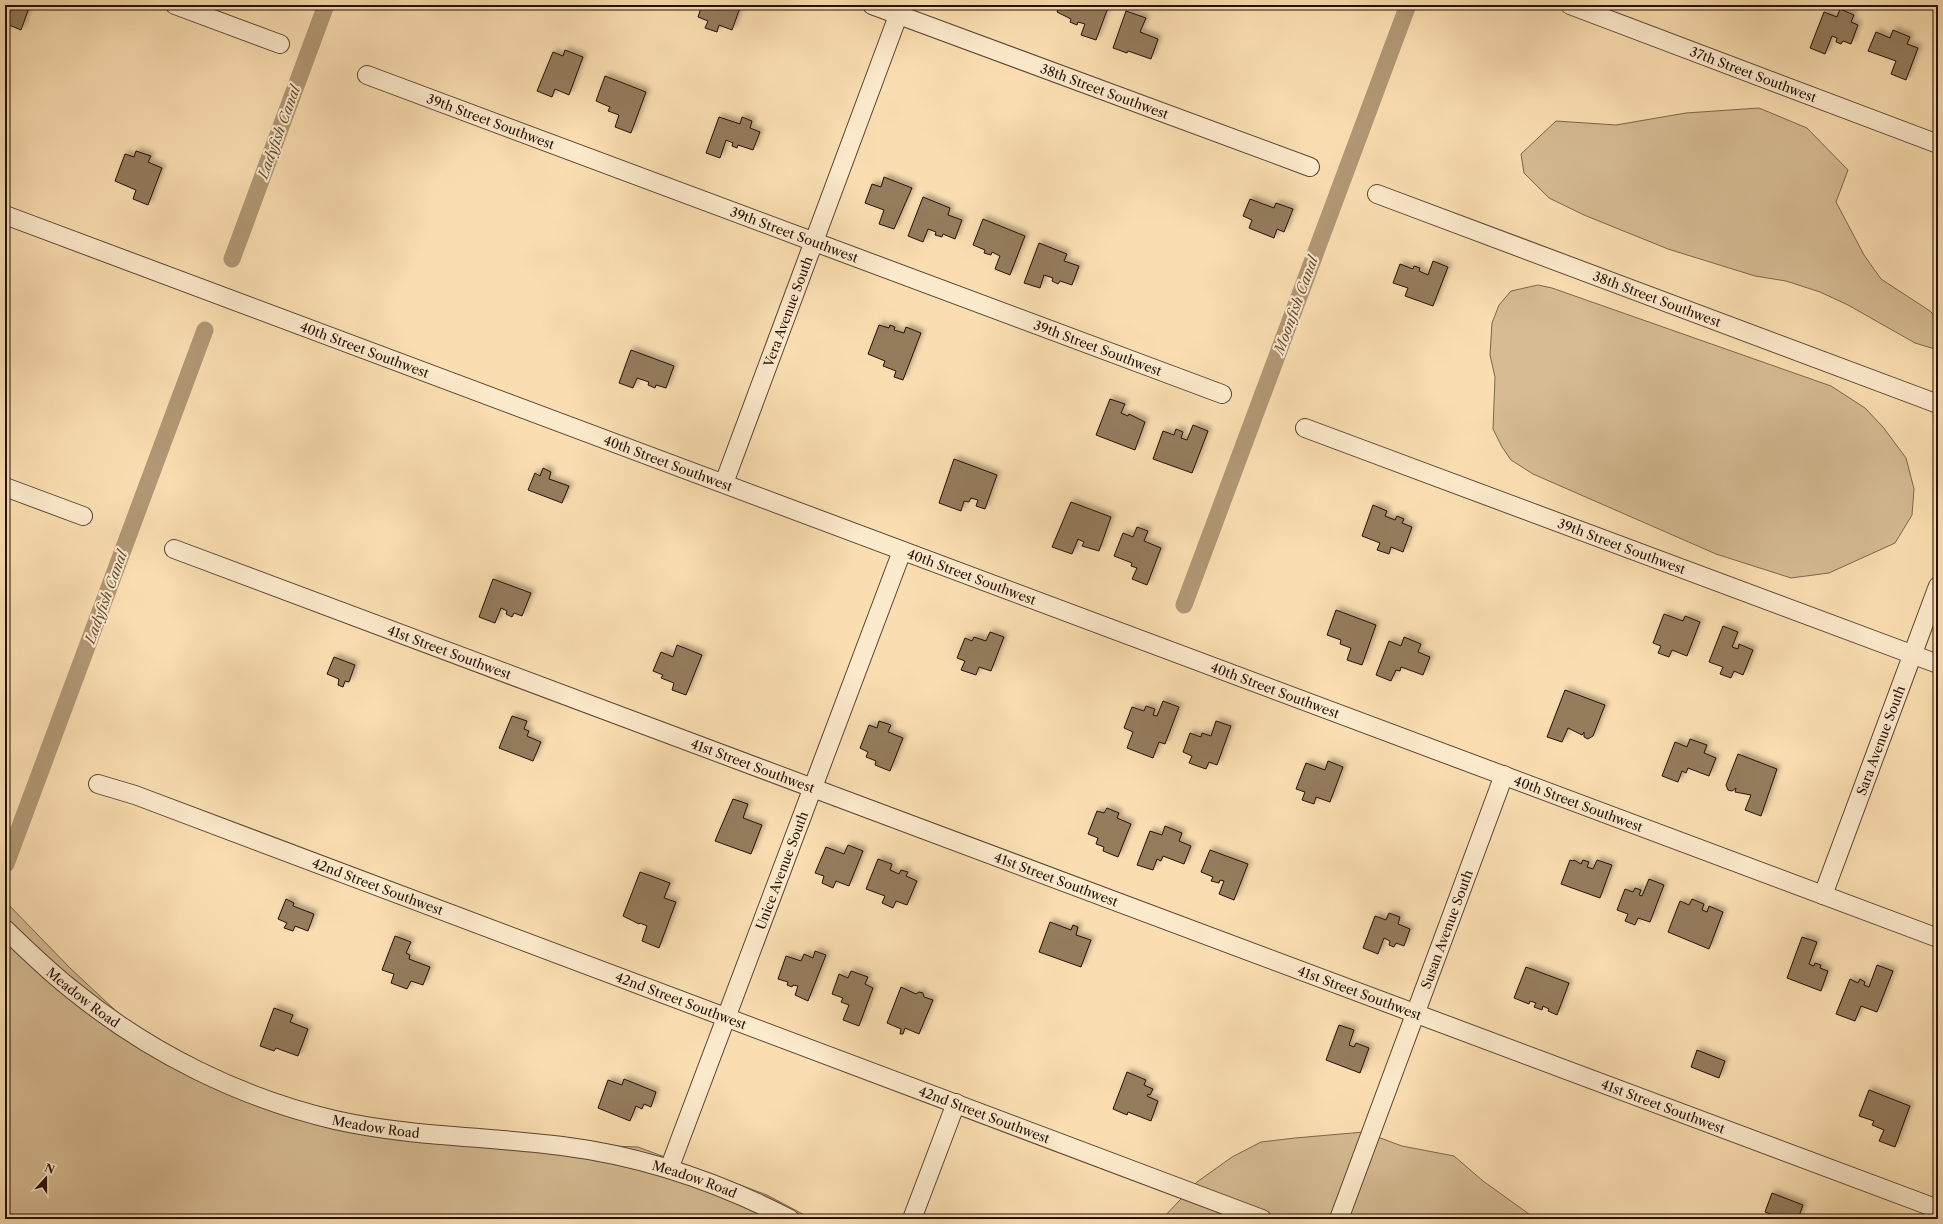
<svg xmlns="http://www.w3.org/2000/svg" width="1943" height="1224" viewBox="0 0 1943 1224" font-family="'Libre Caslon Text',serif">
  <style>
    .green { fill: #d6bb93; stroke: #7e664b }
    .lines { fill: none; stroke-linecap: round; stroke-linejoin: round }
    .canal { stroke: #b29876; stroke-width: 17 }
    .building { fill: #947c5d; stroke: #251103; filter: url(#shadow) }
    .street-casing { stroke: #5a442e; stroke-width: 20 }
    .street { stroke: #fceacc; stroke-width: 18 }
    .labels { text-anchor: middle; stroke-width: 4; stroke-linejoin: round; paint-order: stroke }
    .street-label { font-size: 13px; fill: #251103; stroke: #fceacc }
    .water-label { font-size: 14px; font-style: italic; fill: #644e37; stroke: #fceacc }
  </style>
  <defs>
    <filter id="shadow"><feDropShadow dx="3.5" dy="-3.5" stdDeviation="2" flood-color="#0004"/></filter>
  </defs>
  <rect width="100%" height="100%" fill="#fadeb1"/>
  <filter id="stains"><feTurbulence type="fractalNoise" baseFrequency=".005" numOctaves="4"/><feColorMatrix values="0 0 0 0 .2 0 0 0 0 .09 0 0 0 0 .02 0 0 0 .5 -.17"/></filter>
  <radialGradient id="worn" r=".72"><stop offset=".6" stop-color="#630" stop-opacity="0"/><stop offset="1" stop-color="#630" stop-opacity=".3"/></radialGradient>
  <path class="green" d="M 1759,108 L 1807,128 L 1848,170 L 1836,202 L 1864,255 L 1881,279 L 1930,311 L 1938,319 L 1938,350 L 1915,343 L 1848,305 L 1820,292 L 1786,281 L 1755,276 L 1668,249 L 1584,215 L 1549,198 L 1524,173 L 1521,154 L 1556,121 L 1616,125 L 1686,113 Z
    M 1538,285 L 1552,288 L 1831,386 L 1865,408 L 1883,427 L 1906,458 L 1914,489 L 1912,515 L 1895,543 L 1829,573 L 1791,578 L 1716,554 L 1533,474 L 1511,460 L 1502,447 L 1493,429 L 1495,377 L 1490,355 L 1492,323 L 1499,305 L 1511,291 Z
    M 5,901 L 70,968 L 116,1011 L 177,1057 L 318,1116 L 489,1141 L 638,1147 L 767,1195 L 812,1219 L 5,1219 Z
    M 1364,1132 L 1402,1146 L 1454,1156 L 1483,1181 L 1536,1219 L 1162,1219 L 1197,1182 L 1232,1157 L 1261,1142 L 1295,1138 Z"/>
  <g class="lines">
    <path class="canal" d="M 232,259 L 326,5
      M 1184,605 L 1408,5
      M 6,864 L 205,330"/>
  </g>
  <path class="building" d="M 5,5 L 30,5 L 21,30 L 9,25 L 5,34 Z
    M 702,5 L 741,5 L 732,30 L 719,25 L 717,32 L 705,28 L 708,21 L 698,17 Z
    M 1059,5 L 1109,5 L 1096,40 L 1081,35 L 1085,24 L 1078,22 L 1077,25 L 1070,22 L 1071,19 L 1057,12 Z
    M 1840,9 L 1854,15 L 1851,22 L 1858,25 L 1851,44 L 1843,41 L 1841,44 L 1836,42 L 1837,38 L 1832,36 L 1825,54 L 1810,48 L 1824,12 L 1837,17 Z
    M 1126,11 L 1146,18 L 1140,32 L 1158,39 L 1151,59 L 1128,51 L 1127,53 L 1113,48 Z
    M 1893,30 L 1910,37 L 1907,44 L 1918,48 L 1906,80 L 1891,74 L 1896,61 L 1868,51 L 1876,32 L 1890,38 Z
    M 565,50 L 583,57 L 569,95 L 555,89 L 552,97 L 537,91 L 553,52 L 563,56 Z
    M 605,76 L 646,92 L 631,133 L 615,127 L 619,115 L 608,111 L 610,107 L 596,101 Z
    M 719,117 L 740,124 L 742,117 L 752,121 L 750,128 L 760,132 L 753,150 L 738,145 L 737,148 L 732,146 L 733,143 L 726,140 L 720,158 L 706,153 Z
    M 136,151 L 151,156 L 148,162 L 162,168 L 148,205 L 133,199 L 136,190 L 115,181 L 125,154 L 134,157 Z
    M 884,177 L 912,188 L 894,229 L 879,224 L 884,210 L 865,203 L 872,184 L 881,187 Z
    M 923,197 L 950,208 L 948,215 L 962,220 L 955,239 L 943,234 L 942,237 L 935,235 L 936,232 L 928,229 L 923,242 L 908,236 Z
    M 1250,199 L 1274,208 L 1276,203 L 1293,209 L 1284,232 L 1277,229 L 1274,238 L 1249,228 L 1252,220 L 1243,216 Z
    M 983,219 L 1025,236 L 1010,275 L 995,269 L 1000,256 L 992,252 L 991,255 L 984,253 L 985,250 L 973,245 Z
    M 1039,243 L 1067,254 L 1064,261 L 1079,266 L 1072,285 L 1060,281 L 1058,284 L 1052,281 L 1053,278 L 1044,275 L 1040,288 L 1024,283 Z
    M 1433,261 L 1448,267 L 1433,306 L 1405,296 L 1408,288 L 1393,283 L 1400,264 L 1413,269 L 1414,266 L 1420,268 L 1419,271 L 1428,275 Z
    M 879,325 L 889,328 L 890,325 L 895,327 L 894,330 L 904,333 L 906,327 L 921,333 L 903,380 L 894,377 L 896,371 L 883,366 L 885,361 L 868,354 Z
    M 631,350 L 674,366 L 666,388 L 656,385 L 655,388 L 648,385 L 649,382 L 637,378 L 633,388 L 619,383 Z
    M 1110,399 L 1125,404 L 1121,413 L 1128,416 L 1129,414 L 1145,422 L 1135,450 L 1096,435 Z
    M 1193,425 L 1208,431 L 1192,473 L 1153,459 L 1163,431 L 1174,435 L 1176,429 L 1183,432 L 1181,438 L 1187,440 Z
    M 954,459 L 997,475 L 985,509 L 976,506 L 978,500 L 971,498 L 969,502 L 964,501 L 961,511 L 939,503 Z
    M 543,468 L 551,472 L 549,479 L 569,486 L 562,503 L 528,490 L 535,473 L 540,476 Z
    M 1071,502 L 1111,517 L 1099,551 L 1082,546 L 1084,542 L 1078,539 L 1072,554 L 1052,547 Z
    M 1373,505 L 1387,511 L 1385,516 L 1395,520 L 1397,516 L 1404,519 L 1402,523 L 1412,527 L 1403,552 L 1391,547 L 1389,554 L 1377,550 L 1380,543 L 1362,536 Z
    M 1137,527 L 1148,531 L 1144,541 L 1161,548 L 1147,585 L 1132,579 L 1137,568 L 1131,566 L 1132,563 L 1114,556 L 1123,533 L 1133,537 Z
    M 493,579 L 531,593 L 522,616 L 514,613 L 512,617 L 506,614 L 507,611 L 501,608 L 495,623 L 479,617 Z
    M 1336,610 L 1376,625 L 1362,665 L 1347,660 L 1351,648 L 1340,644 L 1341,640 L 1327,635 Z
    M 1664,614 L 1683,621 L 1685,616 L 1700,622 L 1687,656 L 1672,650 L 1669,657 L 1658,653 L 1661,646 L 1653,643 Z
    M 1723,626 L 1738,632 L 1732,647 L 1738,649 L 1739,644 L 1753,650 L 1743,675 L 1734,671 L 1731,678 L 1720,674 L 1723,667 L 1709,662 Z
    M 990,632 L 1004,637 L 991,671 L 979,667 L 976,675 L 961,670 L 965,661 L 957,658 L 965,638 L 972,641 L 974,637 L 986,641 Z
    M 1404,637 L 1421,644 L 1418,652 L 1430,657 L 1423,675 L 1401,667 L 1400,671 L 1396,670 L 1391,681 L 1376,675 L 1389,641 L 1401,646 Z
    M 677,645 L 702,655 L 686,695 L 672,690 L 674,683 L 661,678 L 663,675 L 653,671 L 661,652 L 673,657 Z
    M 334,657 L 355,665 L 349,682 L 345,681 L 343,687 L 338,685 L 339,679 L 327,674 Z
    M 1565,690 L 1605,705 L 1593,736 L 1588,739 L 1584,737 L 1584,732 L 1582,735 L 1568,728 L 1562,742 L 1547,737 Z
    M 1163,701 L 1179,707 L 1165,744 L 1159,742 L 1153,758 L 1127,748 L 1133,732 L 1124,728 L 1132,707 L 1144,711 L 1146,706 L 1155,709 L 1153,715 L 1157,716 Z
    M 512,716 L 527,721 L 524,729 L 529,731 L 527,736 L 541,742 L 533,761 L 499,748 Z
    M 879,721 L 891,725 L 888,732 L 903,738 L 890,771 L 875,765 L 876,761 L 866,757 L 868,752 L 860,748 L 869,725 L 877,728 Z
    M 1216,721 L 1231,726 L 1217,765 L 1209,762 L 1206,769 L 1189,763 L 1192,756 L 1183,752 L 1190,733 L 1201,737 L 1202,733 L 1211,736 Z
    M 1690,739 L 1707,745 L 1704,753 L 1716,758 L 1709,776 L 1688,768 L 1686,773 L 1682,771 L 1678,782 L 1662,776 L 1675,742 L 1687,747 Z
    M 1738,754 L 1777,769 L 1761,816 L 1745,810 L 1751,795 L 1735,792 L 1736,788 L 1732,791 L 1728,790 L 1726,785 Z
    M 1328,761 L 1343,767 L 1330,802 L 1316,797 L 1314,804 L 1302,800 L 1305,792 L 1296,789 L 1306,763 L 1325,770 Z
    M 733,799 L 748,804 L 743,818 L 762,825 L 751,854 L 715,841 Z
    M 1107,808 L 1119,813 L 1117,818 L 1131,824 L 1118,857 L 1103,851 L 1104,847 L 1096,844 L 1098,838 L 1088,834 L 1097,811 L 1104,813 Z
    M 1165,826 L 1182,833 L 1179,841 L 1191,846 L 1184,864 L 1163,856 L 1161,861 L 1157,859 L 1153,870 L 1137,865 L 1150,831 L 1162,835 Z
    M 848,845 L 863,851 L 849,886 L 836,881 L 833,888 L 822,883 L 824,876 L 815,873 L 826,847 L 844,854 Z
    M 1210,850 L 1248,864 L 1234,900 L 1219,894 L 1224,881 L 1220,880 L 1219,883 L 1211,881 L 1213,877 L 1201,872 Z
    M 878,859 L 892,864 L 890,870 L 899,874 L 901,870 L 908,872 L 906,876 L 917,881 L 907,905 L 896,901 L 893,908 L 882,903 L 885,896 L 866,889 Z
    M 1570,860 L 1573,861 L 1574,860 L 1581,864 L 1583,860 L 1589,862 L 1587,867 L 1593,869 L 1597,860 L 1612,865 L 1600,898 L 1561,884 Z
    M 640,872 L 670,883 L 664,898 L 676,902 L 659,948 L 642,941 L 647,926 L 640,923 L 639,924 L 623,916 Z
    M 1649,879 L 1664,885 L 1650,922 L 1638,918 L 1635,925 L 1625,921 L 1628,914 L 1617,910 L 1625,889 L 1633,892 L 1635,888 L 1641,890 L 1639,895 L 1642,896 Z
    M 286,899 L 294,903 L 293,906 L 314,914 L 308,931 L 295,926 L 293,931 L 284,928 L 287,923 L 278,919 Z
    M 1692,899 L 1704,904 L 1702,910 L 1707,912 L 1709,906 L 1723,912 L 1709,949 L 1668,932 L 1680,901 L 1689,905 Z
    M 1389,913 L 1400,917 L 1398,924 L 1410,929 L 1404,946 L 1396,943 L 1394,947 L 1389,945 L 1390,941 L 1384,938 L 1378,954 L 1363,948 L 1375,916 L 1386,920 Z
    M 1050,922 L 1071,930 L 1073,925 L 1078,927 L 1076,935 L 1091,940 L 1081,967 L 1039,952 Z
    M 395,936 L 411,942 L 406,953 L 410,955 L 409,959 L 430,967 L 423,985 L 411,981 L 407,989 L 391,983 L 394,974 L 382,970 Z
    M 1802,937 L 1817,942 L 1809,964 L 1814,966 L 1815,963 L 1821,965 L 1820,968 L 1828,971 L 1821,991 L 1787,978 Z
    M 815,951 L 826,955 L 808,1001 L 795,995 L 798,986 L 793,985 L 792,987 L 787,985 L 788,982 L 778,979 L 786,956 L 801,961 L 804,954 L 813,958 Z
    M 1877,965 L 1893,971 L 1877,1012 L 1861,1006 L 1855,1021 L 1836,1014 L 1850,979 L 1858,983 L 1860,979 L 1865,982 L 1864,985 L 1869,987 Z
    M 1526,967 L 1569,983 L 1557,1015 L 1548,1011 L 1549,1009 L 1543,1006 L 1542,1010 L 1534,1007 L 1536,1003 L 1530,1001 L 1529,1004 L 1514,998 Z
    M 851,971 L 868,977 L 865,984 L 873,988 L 859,1026 L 843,1020 L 849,1005 L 841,1002 L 843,998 L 832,994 L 839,974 L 848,978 Z
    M 901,987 L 916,994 L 919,992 L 923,993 L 924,997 L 933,1000 L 919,1034 L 905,1028 L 903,1034 L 900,1034 L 901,1029 L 887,1023 Z
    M 274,1008 L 293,1015 L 290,1022 L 308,1029 L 298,1056 L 276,1048 L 274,1051 L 260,1046 Z
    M 1339,1025 L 1354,1030 L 1349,1045 L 1354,1047 L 1356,1043 L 1369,1048 L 1360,1073 L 1326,1060 Z
    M 1697,1050 L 1725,1061 L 1719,1078 L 1691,1067 Z
    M 1127,1072 L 1146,1080 L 1144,1085 L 1153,1089 L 1150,1095 L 1148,1094 L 1147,1096 L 1158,1101 L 1151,1121 L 1128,1112 L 1127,1115 L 1113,1109 Z
    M 624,1079 L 656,1092 L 651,1107 L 644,1104 L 642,1109 L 636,1106 L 630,1121 L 598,1108 L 608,1080 L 622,1085 Z
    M 1869,1090 L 1910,1106 L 1895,1147 L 1879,1141 L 1884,1130 L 1872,1125 L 1874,1121 L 1859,1116 Z
    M 1772,1193 L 1803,1205 L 1798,1219 L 1783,1219 L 1765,1212 Z"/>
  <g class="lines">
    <defs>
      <g id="street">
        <path d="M 175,5 L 280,44"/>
        <path id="s1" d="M 872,5 L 1310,167"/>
        <path id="s2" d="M 1570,5 L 1938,144"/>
        <path id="s3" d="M 367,75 L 1222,394"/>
        <path id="s4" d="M 1377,194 L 1938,404"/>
        <path id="s5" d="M 5,215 L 1938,938"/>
        <path id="s6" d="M 1305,428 L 1938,664"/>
        <path id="s7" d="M 724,483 L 902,5"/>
        <path d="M 5,487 L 83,516"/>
        <path id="s8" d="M 174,549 L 1938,1209"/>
        <path id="s9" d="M 98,784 L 135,795 L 1262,1219"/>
        <path id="s10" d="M 1823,895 L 1938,586"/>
        <path id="s11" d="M 5,929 C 28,951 50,973 75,992 C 150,1053 241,1098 335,1120 C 410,1137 486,1136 562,1146 C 641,1156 719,1182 790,1219"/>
        <path id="s12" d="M 669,1169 L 902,551"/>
        <path d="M 912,1219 L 956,1103"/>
        <path id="s13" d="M 1339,1219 L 1504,775"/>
      </g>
    </defs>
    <use href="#street" class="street-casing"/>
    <use href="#street" class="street"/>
  </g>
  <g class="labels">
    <g class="street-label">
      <text dy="5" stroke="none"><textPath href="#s2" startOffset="196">37th Street Southwest</textPath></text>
      <text dy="5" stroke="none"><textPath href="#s1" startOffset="248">38th Street Southwest</textPath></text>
      <text dy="5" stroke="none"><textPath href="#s3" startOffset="132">39th Street Southwest</textPath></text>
      <text dy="5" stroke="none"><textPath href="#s3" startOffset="456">39th Street Southwest</textPath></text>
      <text dy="5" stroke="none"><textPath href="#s4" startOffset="299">38th Street Southwest</textPath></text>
      <text dy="5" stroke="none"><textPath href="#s7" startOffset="183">Vera Avenue South</textPath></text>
      <text dy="5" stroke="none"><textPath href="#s3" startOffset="780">39th Street Southwest</textPath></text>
      <text dy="5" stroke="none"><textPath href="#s5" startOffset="384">40th Street Southwest</textPath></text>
      <text dy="5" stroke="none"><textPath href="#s5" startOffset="708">40th Street Southwest</textPath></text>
      <text dy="5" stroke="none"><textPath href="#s6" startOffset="338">39th Street Southwest</textPath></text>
      <text dy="5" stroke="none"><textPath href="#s5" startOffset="1032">40th Street Southwest</textPath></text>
      <text dy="5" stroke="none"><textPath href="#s8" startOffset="294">41st Street Southwest</textPath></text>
      <text dy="5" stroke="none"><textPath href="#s5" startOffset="1356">40th Street Southwest</textPath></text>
      <text dy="5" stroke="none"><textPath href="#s10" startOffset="165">Sara Avenue South</textPath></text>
      <text dy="5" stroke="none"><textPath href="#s8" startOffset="618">41st Street Southwest</textPath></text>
      <text dy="5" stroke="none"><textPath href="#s5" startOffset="1680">40th Street Southwest</textPath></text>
      <text dy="5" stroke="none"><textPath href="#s12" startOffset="319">Unice Avenue South</textPath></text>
      <text dy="5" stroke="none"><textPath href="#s8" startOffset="942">41st Street Southwest</textPath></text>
      <text dy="5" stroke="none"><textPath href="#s9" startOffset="298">42nd Street Southwest</textPath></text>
      <text dy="5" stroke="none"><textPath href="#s13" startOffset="309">Susan Avenue South</textPath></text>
      <text dy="5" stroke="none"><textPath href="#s8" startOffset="1266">41st Street Southwest</textPath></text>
      <text dy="5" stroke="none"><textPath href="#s11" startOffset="104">Meadow Road</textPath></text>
      <text dy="5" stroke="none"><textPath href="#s9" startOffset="622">42nd Street Southwest</textPath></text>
      <text dy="5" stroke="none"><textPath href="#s8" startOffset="1590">41st Street Southwest</textPath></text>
      <text dy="5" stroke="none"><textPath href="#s9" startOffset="946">42nd Street Southwest</textPath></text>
      <text dy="5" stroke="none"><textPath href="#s11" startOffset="428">Meadow Road</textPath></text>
      <text dy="5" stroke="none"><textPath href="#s11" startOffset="752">Meadow Road</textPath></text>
    </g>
    <g class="water-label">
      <text transform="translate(279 132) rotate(-70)" y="5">Ladyfish Canal</text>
      <text transform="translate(1296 305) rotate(-70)" y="5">Moonfish Canal</text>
      <text transform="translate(106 597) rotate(-70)" y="5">Ladyfish Canal</text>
    </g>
  </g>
  <rect width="1943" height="1224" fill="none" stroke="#fadeb1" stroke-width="20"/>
  <rect x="6" y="6" width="1931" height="1212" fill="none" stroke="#251103" stroke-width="2"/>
  <rect x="10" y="10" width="1923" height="1204" fill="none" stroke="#251103"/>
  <g transform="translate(46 1178) rotate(21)" stroke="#fceacc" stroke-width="3" paint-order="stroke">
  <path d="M0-3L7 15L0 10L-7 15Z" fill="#251103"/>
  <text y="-6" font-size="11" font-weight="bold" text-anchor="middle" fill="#251103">N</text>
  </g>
  <rect width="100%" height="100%" filter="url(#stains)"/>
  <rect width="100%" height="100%" fill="url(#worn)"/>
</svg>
